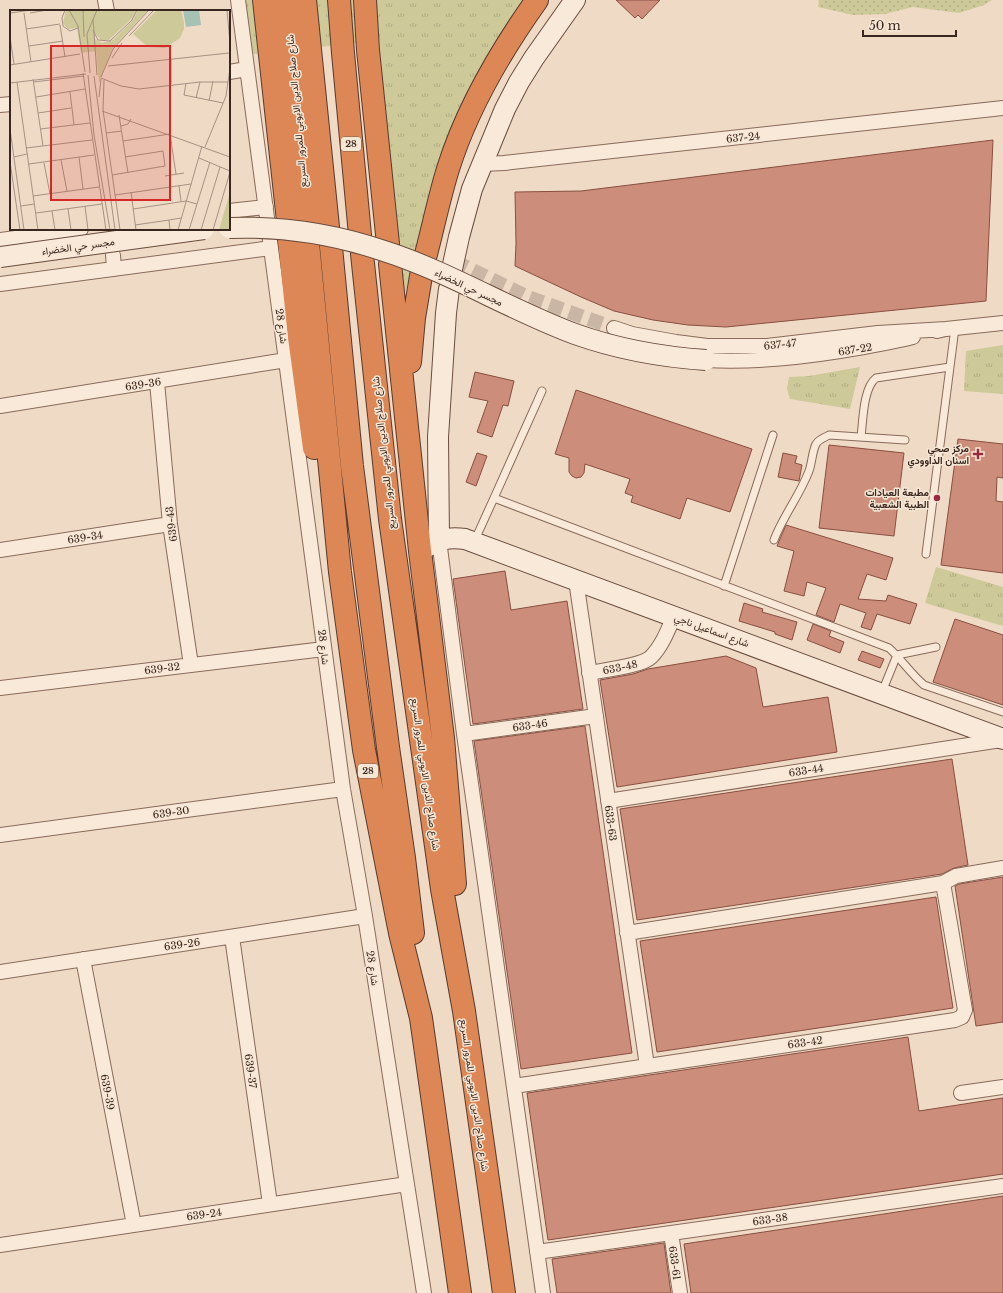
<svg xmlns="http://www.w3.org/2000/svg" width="1003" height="1293" viewBox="0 0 1003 1293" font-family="'Libre Baskerville',Vazirmatn,serif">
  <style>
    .grass { fill: url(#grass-tufts) }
    .park { fill: url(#park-dots) }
    .building { fill: #cc8d7b; stroke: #894f40 }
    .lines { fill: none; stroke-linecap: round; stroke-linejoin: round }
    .street-tunnel { stroke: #cab6a4; stroke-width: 14; stroke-dasharray: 14 7; stroke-linecap: butt }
    .lane-casing { stroke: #896a5b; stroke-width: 9 }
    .street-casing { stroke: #896a5b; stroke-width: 16 }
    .secondary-casing { stroke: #6b4c3e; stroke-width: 22 }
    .highway-casing { stroke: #573a2f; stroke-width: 24 }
    .lane { stroke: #f9e9d8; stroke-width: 7 }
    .street { stroke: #f9e9d8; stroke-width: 14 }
    .secondary { stroke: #f9e9d8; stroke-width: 20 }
    .highway { stroke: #dd8756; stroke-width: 22 }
    .secondary-bridge-casing { stroke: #6b4c3e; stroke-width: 22; stroke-linecap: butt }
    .secondary-bridge { stroke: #f9e9d8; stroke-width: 20 }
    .poi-dot { fill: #982b41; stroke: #f6e6d4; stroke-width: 1.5 }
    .labels { text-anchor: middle; stroke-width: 3; stroke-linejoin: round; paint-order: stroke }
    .shield { fill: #f6e6d4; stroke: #726055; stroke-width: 1 }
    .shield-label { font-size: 9px; font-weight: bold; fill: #39261f }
    .street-label { font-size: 10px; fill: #39261f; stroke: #f6e6d4 }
    .poi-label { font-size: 10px; font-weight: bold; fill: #39261f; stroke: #f6e6d4; text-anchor: end }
    .inset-road { fill: none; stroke: #a69283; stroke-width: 1 }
    .view { fill: #d62828; fill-opacity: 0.15; stroke: #d62828; stroke-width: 2 }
    .inset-edge { fill: none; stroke: #39261f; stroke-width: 2 }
  </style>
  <defs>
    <pattern id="grass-tufts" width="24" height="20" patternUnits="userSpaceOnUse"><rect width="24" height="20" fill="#cdc998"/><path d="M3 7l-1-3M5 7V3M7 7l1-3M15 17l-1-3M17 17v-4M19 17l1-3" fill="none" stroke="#b1ac83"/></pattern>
    <pattern id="park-dots" width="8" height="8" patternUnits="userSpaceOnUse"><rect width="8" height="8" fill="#cdc998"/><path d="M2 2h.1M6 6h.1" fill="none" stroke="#b1ac83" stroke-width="1.8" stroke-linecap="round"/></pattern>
  </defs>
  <rect width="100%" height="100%" fill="#eedac5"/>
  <path class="grass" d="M 245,0 L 374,0 L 377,41 L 253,54 Z
    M 376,0 L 527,0 L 436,176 L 401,308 Z
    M 1003,345 L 1003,394 L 964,391 L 966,351 Z
    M 860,367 L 850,409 L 790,399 L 787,389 L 789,377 L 809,376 Z
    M 936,567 L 1003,587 L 1003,626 L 925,603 Z"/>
  <path class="park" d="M 818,0 L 992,0 L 984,5 L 959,13 L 913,7 L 885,14 L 853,15 L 818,7 L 819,1 Z"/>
  <path class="building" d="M 616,0 L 660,0 L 642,19 L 638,15 L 635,18 Z
    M 993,140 L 986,301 L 726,327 L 688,325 L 653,320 L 614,311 L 581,297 L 515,266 L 516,244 L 515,192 L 581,191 Z
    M 475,372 L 514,381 L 508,406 L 503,405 L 492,437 L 477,432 L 488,401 L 469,397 Z
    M 576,390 L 752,449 L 730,512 L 687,498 L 680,519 L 631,502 L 633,496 L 625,493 L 630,479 L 585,464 L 584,473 L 581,477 L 576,478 L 572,476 L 569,472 L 569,458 L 555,454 Z
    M 958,439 L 1003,444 L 1003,478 L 997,477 L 996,501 L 1003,502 L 1003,573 L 941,565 Z
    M 829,445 L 904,453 L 894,536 L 819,528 Z
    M 477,453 L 487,456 L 476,486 L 466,482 Z
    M 783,453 L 797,456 L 795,463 L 802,465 L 799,481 L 778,477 Z
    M 786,525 L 893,558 L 886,580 L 867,574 L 858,599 L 886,601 L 888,595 L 917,604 L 910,624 L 877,614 L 871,630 L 861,627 L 866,613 L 840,604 L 834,622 L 816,615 L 826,588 L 807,582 L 804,596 L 784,591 L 794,551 L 777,546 Z
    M 505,571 L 511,610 L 567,601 L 583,709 L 473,724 L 453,579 Z
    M 744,603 L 763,609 L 762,612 L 797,622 L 792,640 L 775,634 L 775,632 L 739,621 Z
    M 955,619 L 1003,635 L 1003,705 L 933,682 Z
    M 813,624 L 831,631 L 829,636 L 844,642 L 840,653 L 807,640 Z
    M 862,651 L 884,659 L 880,668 L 858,660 Z
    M 726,656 L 756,668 L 763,707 L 828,697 L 837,752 L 617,787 L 600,680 L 633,674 L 648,669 Z
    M 585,726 L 632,1053 L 521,1069 L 474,741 Z
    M 952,759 L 968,865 L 954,868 L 942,874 L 637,920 L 620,809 Z
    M 1003,877 L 1003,1022 L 976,1026 L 955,886 L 959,884 Z
    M 936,897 L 953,1008 L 657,1052 L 640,941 Z
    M 908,1037 L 919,1111 L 1003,1098 L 1003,1174 L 548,1240 L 527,1093 Z
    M 1003,1196 L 1003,1293 L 691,1293 L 684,1244 Z
    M 664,1243 L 671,1293 L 557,1293 L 552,1259 Z"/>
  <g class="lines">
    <path class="street-tunnel" d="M 454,261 L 528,297 L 614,328"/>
    <defs>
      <path id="lane" d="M 542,391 L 494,498 L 889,648 C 902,660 911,674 924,685 L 1003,712
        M 861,437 C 863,421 863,388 876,378 L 950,367
        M 774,540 C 783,516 800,495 809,471 C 812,463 812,452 816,444 C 819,439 824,438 829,435 L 905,440
        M 474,542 L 494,498
        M 926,554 L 955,328
        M 724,586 L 773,435
        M 882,692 L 897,655 L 936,647"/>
      <path id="street" d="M 105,0 L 107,11
        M 238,0 L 343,789 L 365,916 L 424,1293
        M 229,72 L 247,69
        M 0,105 L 11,104
        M 482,164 L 504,163 L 1003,108
        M 229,211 L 266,207
        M 0,240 L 81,229
        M 113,255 L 114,269
        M 0,284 L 271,248
        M 614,328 L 632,334 L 676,342 L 707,346 L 767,346 L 878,333 L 946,329
        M 937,331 L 946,329 L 1003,323
        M 706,360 C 751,363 795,358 840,351 C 865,347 889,343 913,337
        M 157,382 L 170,524 L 191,665
        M 0,406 L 286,360
        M 439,540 L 464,734 L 543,1293
        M 0,550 L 170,524
        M 576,580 L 647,1066
        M 589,673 C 604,670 642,666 651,657 C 662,646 668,630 674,616
        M 0,688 L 324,649
        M 464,734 L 596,716
        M 608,801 L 1001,740
        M 0,835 L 343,789
        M 943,883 L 956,876 L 1003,868
        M 232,937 L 270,1204
        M 83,959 L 134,1225
        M 0,972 L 365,916
        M 514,1086 L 955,1020 L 962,1017 L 965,1010 L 943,883 L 627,933
        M 961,1093 L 1003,1087
        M 671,1233 L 680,1293
        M 0,1245 L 407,1184
        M 537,1252 L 1003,1186"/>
      <path id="secondary" d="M 452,269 L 459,237 L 472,189 L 505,109 L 519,82 L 534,58 L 575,0
        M 439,540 L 438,437 L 446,313 L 449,289
        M 420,551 C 437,541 445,536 465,539 L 1003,739"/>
      <path id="highway" d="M 264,0 L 288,221
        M 286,0 L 306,223
        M 305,0 L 328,227
        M 339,0 L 343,53 L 360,235
        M 365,0 L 368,50 L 388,244
        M 289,241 L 299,337 L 314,448
        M 308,243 L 340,572 L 364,750 L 400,933 L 421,1018 L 460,1293
        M 331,247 L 352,466 L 388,747 L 404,858 L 413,933
        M 362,254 L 390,519 L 442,889 L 464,1011 L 504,1293
        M 425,258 C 433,228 439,198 448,169 C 467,108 500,52 537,0
        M 390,264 L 420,551 L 443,738 L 455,884
        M 410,362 L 414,318 L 421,276"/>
    </defs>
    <use href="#lane" class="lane-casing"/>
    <use href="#street" class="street-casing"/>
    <use href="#secondary" class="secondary-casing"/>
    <use href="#highway" class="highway-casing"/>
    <use href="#lane" class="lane"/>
    <use href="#street" class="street"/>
    <use href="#secondary" class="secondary"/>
    <use href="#highway" class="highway"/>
    <defs>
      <path id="secondary-bridge" d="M 229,228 C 282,226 334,234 384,251 C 450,272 510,310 575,334 C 617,349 662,357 706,360
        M 0,257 L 204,229"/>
    </defs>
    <use href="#secondary-bridge" class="secondary-bridge-casing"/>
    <use href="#secondary-bridge" class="secondary-bridge"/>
  </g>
  <g class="poi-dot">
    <path d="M976 448h4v4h4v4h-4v4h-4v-4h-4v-4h4z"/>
    <circle cx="937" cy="498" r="4"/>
  </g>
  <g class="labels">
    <g class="shield">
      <rect x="341" y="137" width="20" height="14" rx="3"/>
      <rect x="358" y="764" width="20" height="14" rx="3"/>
    </g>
    <g class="shield-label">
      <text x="351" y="147">28</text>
      <text x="368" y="774">28</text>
    </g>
    <g class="street-label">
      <text transform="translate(296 111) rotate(-95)" y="4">شارع صلاح الدين الايوبي للمرور السريع</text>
      <text transform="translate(743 137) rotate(-6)" y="4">637-24</text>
      <text transform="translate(78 246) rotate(-8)" y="4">مجسر حي الخضراء</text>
      <text transform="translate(469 287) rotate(25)" y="4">مجسر حي الخضراء</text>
      <text transform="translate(282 326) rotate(82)" y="4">شارع 28</text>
      <text transform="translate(780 344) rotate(-6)" y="4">637-47</text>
      <text transform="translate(855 349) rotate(-9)" y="4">637-22</text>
      <text transform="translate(143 384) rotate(-9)" y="4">639-36</text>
      <text transform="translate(383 453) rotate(-96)" y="4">شارع صلاح الدين الايوبي للمرور السريع</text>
      <text transform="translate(171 524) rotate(-97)" y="4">639-43</text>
      <text transform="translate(85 537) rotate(-9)" y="4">639-34</text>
      <text transform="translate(712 630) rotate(20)" y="4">شارع اسماعيل ناجي</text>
      <text transform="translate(324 647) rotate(83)" y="4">شارع 28</text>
      <text transform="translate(620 667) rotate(-12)" y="4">633-48</text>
      <text transform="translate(162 668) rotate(-7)" y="4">639-32</text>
      <text transform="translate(530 725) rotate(-8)" y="4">633-46</text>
      <text transform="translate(806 770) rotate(-9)" y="4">633-44</text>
      <text transform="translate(426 774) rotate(82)" y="4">شارع صلاح الدين الايوبي للمرور السريع</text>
      <text transform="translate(171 812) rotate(-8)" y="4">639-30</text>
      <text transform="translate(611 823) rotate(82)" y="4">633-63</text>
      <text transform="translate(182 944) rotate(-8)" y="4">639-26</text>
      <text transform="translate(373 968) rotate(81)" y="4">شارع 28</text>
      <text transform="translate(805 1042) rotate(-8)" y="4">633-42</text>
      <text transform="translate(251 1071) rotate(82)" y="4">639-37</text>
      <text transform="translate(108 1092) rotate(79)" y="4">639-39</text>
      <text transform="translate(475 1095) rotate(82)" y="4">شارع صلاح الدين الايوبي للمرور السريع</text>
      <text transform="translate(204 1214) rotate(-8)" y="4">639-24</text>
      <text transform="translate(770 1219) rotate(-8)" y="4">633-38</text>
      <text transform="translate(675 1263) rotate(82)" y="4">633-61</text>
    </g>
    <g class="poi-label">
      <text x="969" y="452">مركز صحي<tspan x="969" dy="12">اسنان الداوودي</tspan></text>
      <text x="929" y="496">مطبعة العيادات<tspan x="929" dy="12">الطبية الشعبية</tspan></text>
    </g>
  </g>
  <g transform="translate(10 10)">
    <rect width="220" height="220" fill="#eedac5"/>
    <path d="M 56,0 L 126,0 L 123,7 L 99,30 L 91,30 L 85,23 L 85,29 L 92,33 L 103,30 L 123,10 L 128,0 L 138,0 L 102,39 L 89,73 L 86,41 L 71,43 L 67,18 L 58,19 L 53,13 ZM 220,182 L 220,220 L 209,220 Z" fill="#cdc998"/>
    <path d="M 147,0 L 171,0 L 174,13 L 174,19 L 170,28 L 155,38 L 138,37 L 123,24 Z" fill="#cdc998"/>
    <path d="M 173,0 L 189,0 L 191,15 L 176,17 Z" fill="#a6c2b4"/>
    <path class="inset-road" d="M 55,0 L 52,8 L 53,16 L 60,21 L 68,18M 59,0 L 68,16 L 75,62M 73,0 L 74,27M 217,0 L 220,33M 0,3 L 22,0M 14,3 L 21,52M 20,3 L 37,0M 83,9 L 87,65M 50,15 L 55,47M 16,19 L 50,14M 83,20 L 88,30 L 100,31 L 122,10 L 127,0M 119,26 L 144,0M 0,27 L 4,54M 19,36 L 53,31M 102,48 L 112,33M 0,55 L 70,44M 98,56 L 219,43M 73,63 L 96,220M 80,63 L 77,24 L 87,0M 78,65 L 84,125 L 100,220M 84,66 L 105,220M 91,67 L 103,39 L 139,0M 91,68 L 111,76 L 129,79 L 190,72 L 218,72M 23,69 L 33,136M 94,70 L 93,100 L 110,220M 7,72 L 28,220M 24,72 L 73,66M 0,73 L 76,64M 176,73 L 174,85 L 213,93M 161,74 L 161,49M 60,82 L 64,115M 26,87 L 75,79M 89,87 L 91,69M 186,88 L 190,72M 199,91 L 203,71M 92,101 L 220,147M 28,103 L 61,98M 109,105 L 118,163M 111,116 L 118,114 L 121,109M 0,119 L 14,220M 30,119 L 80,113M 96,123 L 112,121M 113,131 L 160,124 L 166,164M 195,137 L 216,86 L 220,58M 16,138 L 82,130M 4,147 L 17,144M 69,147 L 73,179M 189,148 L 220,161M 51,150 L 57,181M 0,152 L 10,220M 34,153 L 40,184M 19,154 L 84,145M 102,165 L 155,156 L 153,141 L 115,147M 155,166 L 174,163M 169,176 L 171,191M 121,182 L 126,220M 105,185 L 181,174M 23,186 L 89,177M 11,196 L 24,194M 75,196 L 78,220M 58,199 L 61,220M 123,199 L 176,191 L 187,194M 42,201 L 45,220M 26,203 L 92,194M 159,210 L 171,208M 125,215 L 159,210 L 160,220M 168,220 L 192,136M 179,220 L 200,152M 191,220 L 210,157M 203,220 L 220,162"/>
    <path class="view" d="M 41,36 L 160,36 L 160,190 L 41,190 Z"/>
    <rect width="220" height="220" class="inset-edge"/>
  </g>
  <path d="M863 30v6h93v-6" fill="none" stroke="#39261f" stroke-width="2"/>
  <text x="869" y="30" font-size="12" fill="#39261f" stroke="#f6e6d4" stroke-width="3" paint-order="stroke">50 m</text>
</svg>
